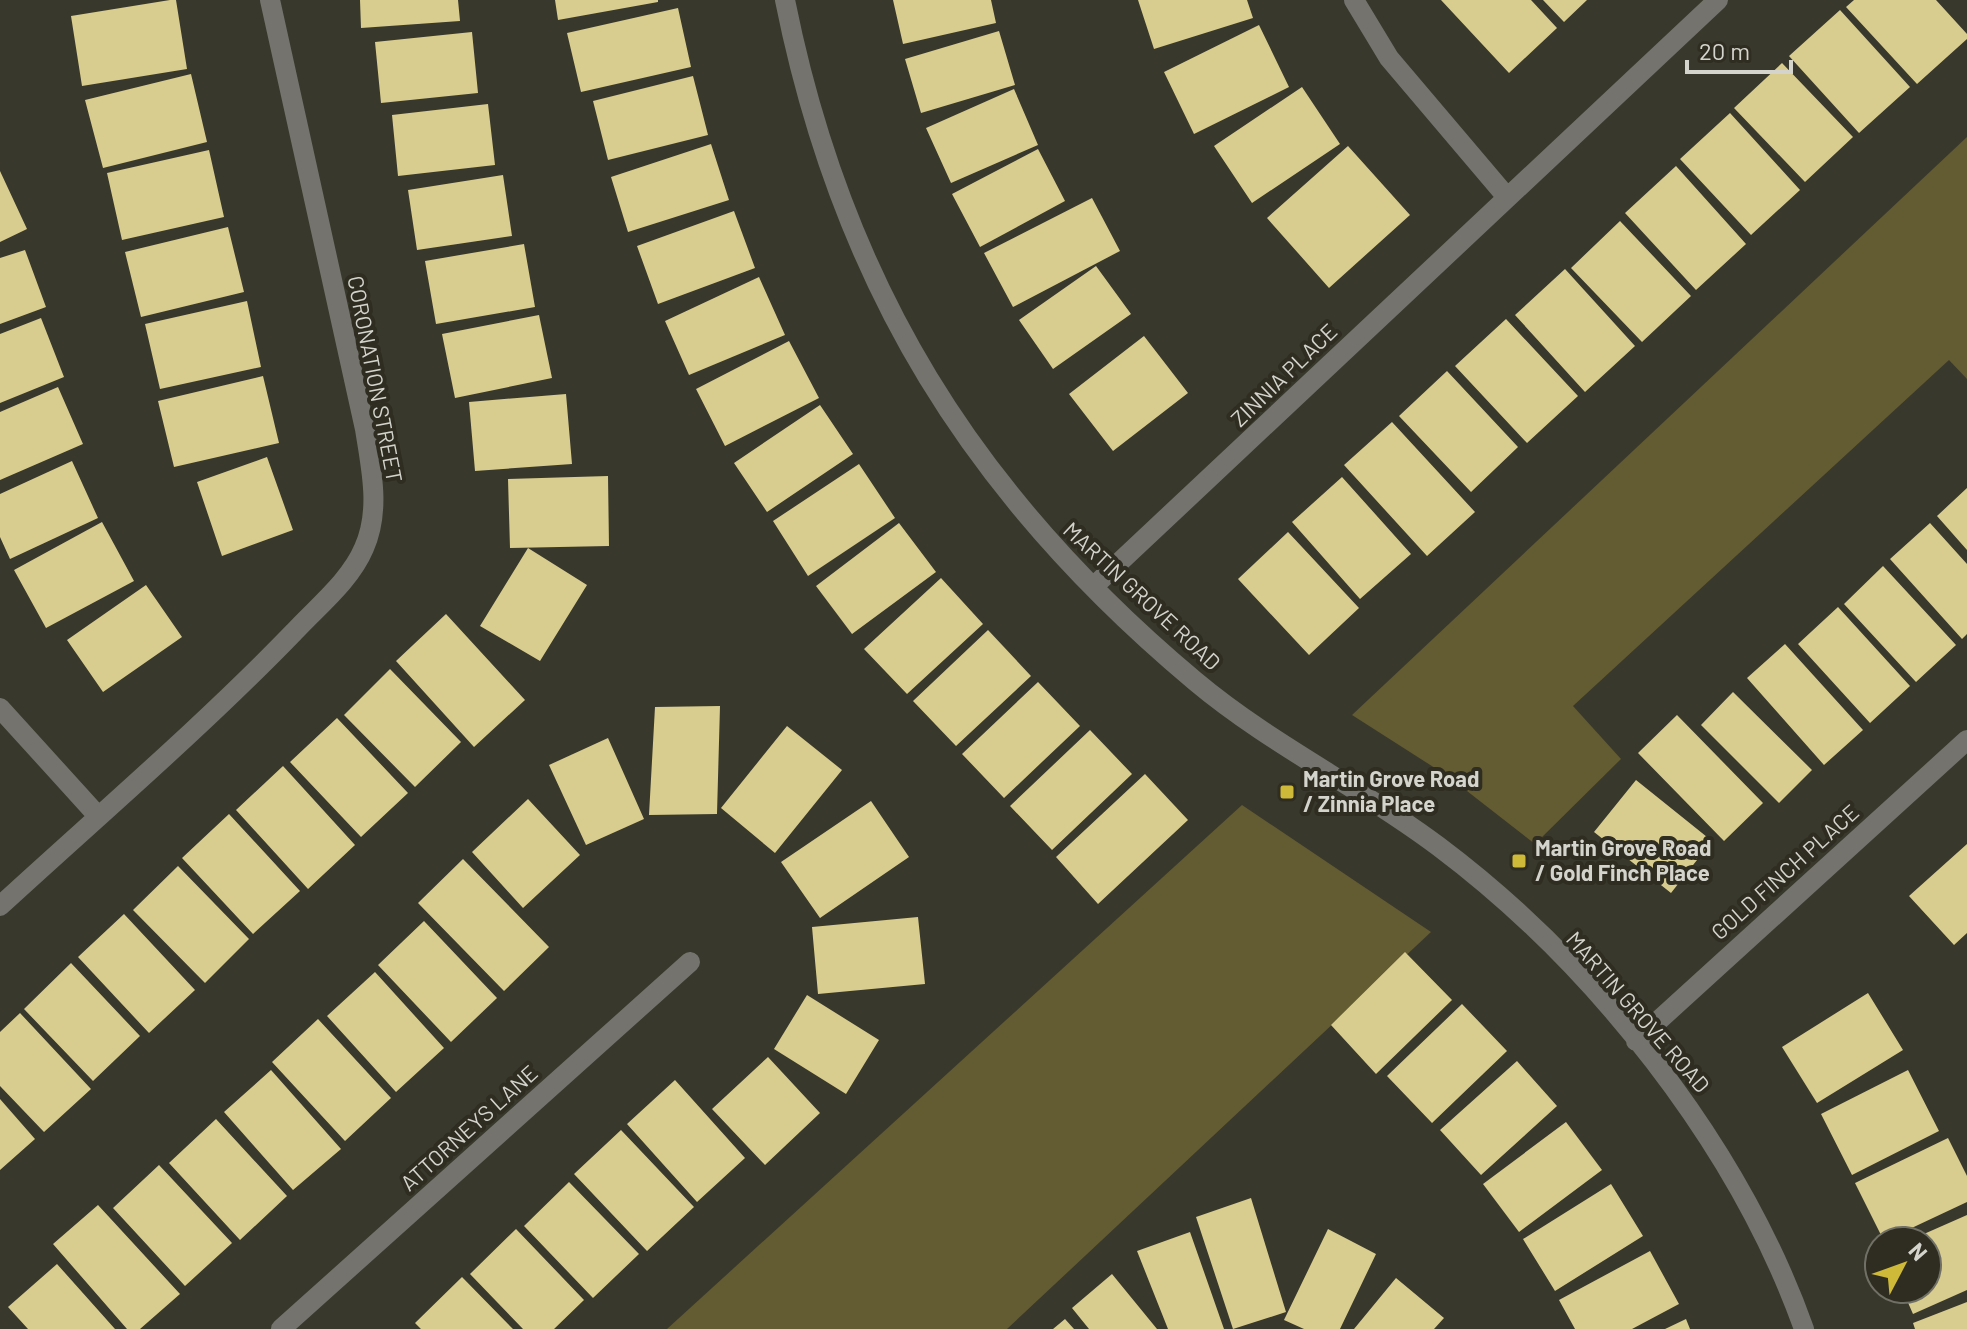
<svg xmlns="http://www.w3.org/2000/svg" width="1967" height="1329" viewBox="0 0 1967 1329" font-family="Barlow,sans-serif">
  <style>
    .green { fill: #635b31 }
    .building { fill: #d8cd8e }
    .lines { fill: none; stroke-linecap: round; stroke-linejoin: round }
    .minor { stroke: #74736d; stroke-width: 20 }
    .poi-dot { fill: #ceb938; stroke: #2f2d22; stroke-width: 3 }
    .labels { text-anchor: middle; stroke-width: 8; stroke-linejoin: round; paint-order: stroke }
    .street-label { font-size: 22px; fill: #d5d4cc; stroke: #2f2d22 }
    .poi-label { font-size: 22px; font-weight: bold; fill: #d5d4cc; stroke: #2f2d22; text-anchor: start }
  </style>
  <rect width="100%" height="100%" fill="#39382c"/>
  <path class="green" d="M 1967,137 L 1967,379 L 1949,360 L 1573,706 L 1621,759 L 1535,844 L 1449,777 L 1352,715 Z
    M 1242,805 L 1431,932 L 1007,1329 L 667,1329 Z"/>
  <path class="building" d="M 170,0 L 176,0 L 187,69 L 82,86 L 71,16 Z
    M 360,0 L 458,0 L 460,21 L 361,28 Z
    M 555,0 L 658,0 L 658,2 L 558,20 Z
    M 893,0 L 991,0 L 996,23 L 903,44 Z
    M 1138,0 L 1247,0 L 1253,18 L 1154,49 Z
    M 1441,0 L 1531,0 L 1557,28 L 1509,73 Z
    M 1543,0 L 1587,0 L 1564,22 Z
    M 1854,0 L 1936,0 L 1967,34 L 1967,39 L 1917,84 L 1846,7 Z
    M 678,8 L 691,67 L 581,92 L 567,33 Z
    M 1840,10 L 1910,87 L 1859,133 L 1789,56 Z
    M 1259,25 L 1289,87 L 1194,134 L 1164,72 Z
    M 999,31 L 1015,85 L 921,113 L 905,59 Z
    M 472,32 L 478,93 L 381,103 L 375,42 Z
    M 1782,63 L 1853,137 L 1805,182 L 1734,108 Z
    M 191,74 L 207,142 L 103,168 L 85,100 Z
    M 693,76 L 708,135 L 608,160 L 593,101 Z
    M 1302,87 L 1340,144 L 1252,203 L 1214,146 Z
    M 1014,89 L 1038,145 L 951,183 L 926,128 Z
    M 488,104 L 495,165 L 398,176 L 392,115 Z
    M 1730,113 L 1800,190 L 1751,235 L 1680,159 Z
    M 711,144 L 729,200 L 628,232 L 611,177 Z
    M 1348,146 L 1410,215 L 1329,288 L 1267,218 Z
    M 1038,149 L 1065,201 L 980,247 L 952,194 Z
    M 209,150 L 224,217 L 122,240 L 107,173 Z
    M 1676,166 L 1746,244 L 1696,290 L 1625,213 Z
    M 0,171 L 27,229 L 0,242 Z
    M 503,175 L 512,236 L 417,250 L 408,190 Z
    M 1092,198 L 1120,251 L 1013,307 L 984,253 Z
    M 734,211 L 755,268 L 658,304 L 637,246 Z
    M 1620,221 L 1691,296 L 1642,342 L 1571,268 Z
    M 228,227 L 244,292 L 141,317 L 125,252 Z
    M 524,244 L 535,307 L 436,324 L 425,261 Z
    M 25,250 L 46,307 L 0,324 L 0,258 Z
    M 1096,266 L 1131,314 L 1053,369 L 1019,320 Z
    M 1565,269 L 1635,346 L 1585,392 L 1515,315 Z
    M 759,277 L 785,335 L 689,375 L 665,321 Z
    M 247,301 L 261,367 L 160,389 L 145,324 Z
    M 539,315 L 552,378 L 455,398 L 442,334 Z
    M 41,318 L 64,377 L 0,403 L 0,334 Z
    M 1506,319 L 1578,396 L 1527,443 L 1455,366 Z
    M 1144,336 L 1188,393 L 1113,451 L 1069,394 Z
    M 789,341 L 819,398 L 725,446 L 696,389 Z
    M 1447,371 L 1518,447 L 1471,492 L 1399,416 Z
    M 263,376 L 279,443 L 174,467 L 158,401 Z
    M 58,387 L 83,444 L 0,480 L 0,412 Z
    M 566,394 L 572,464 L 475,471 L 469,402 Z
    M 820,405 L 853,454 L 767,512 L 734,463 Z
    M 1392,422 L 1475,512 L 1427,556 L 1344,465 Z
    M 267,457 L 293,530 L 222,556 L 197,482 Z
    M 72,461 L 98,518 L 10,559 L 0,537 L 0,494 Z
    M 859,464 L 895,518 L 808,576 L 773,521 Z
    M 608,476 L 609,546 L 510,548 L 508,479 Z
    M 1342,477 L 1411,554 L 1360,599 L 1292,522 Z
    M 1967,488 L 1967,550 L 1937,516 Z
    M 102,522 L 134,581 L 46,628 L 14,570 Z
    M 899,523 L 936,572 L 852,634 L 816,586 Z
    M 1930,523 L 1967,564 L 1967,634 L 1962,639 L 1890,559 Z
    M 1288,532 L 1359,608 L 1309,655 L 1238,579 Z
    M 528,548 L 587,585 L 540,661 L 480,626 Z
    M 1883,566 L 1956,645 L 1916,682 L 1844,604 Z
    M 941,578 L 983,624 L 907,694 L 864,649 Z
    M 146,585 L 182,637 L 103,692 L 67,640 Z
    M 1838,607 L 1910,686 L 1870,723 L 1798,644 Z
    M 446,614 L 525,700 L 474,747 L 396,661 Z
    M 988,630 L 1031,676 L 956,746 L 913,701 Z
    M 1785,644 L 1863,730 L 1824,765 L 1747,678 Z
    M 390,669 L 461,742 L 415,787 L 344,715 Z
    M 1038,682 L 1080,726 L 1004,798 L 962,754 Z
    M 1733,692 L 1812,770 L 1779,803 L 1701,725 Z
    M 720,706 L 717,814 L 649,815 L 655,707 Z
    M 1677,715 L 1763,803 L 1724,841 L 1638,753 Z
    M 337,718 L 408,793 L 361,837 L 290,762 Z
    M 787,726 L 842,770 L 775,853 L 721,808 Z
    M 1090,730 L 1132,774 L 1052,850 L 1010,806 Z
    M 608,738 L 644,819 L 586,845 L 549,765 Z
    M 283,766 L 355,845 L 308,889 L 236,810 Z
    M 1145,774 L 1188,820 L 1098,904 L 1056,857 Z
    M 1636,780 L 1712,841 L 1671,893 L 1594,832 Z
    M 528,799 L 580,855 L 523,908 L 472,852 Z
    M 871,801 L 909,857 L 820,918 L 781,862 Z
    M 229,814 L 300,891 L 253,934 L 182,858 Z
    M 1967,844 L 1967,933 L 1954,945 L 1909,896 Z
    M 463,859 L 549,947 L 504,991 L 418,903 Z
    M 178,866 L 249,939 L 205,983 L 133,910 Z
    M 124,914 L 195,990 L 149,1033 L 78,957 Z
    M 918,917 L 925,984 L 818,994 L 812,927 Z
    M 424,921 L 497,998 L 451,1042 L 378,965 Z
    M 1405,952 L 1452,1000 L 1376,1074 L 1331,1025 Z
    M 71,963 L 140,1036 L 93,1081 L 24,1009 Z
    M 375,972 L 444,1048 L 396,1092 L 327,1016 Z
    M 1868,993 L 1903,1050 L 1817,1103 L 1782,1047 Z
    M 807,995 L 879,1040 L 846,1094 L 774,1049 Z
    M 1462,1004 L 1507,1051 L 1432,1123 L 1387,1076 Z
    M 20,1013 L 91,1089 L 44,1132 L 0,1086 L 0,1032 Z
    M 318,1019 L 391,1098 L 345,1141 L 272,1062 Z
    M 768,1057 L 820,1113 L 765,1165 L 712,1109 Z
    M 1517,1061 L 1557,1106 L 1481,1175 L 1440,1130 Z
    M 271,1070 L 341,1149 L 293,1190 L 224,1112 Z
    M 1908,1070 L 1939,1131 L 1852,1175 L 1821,1114 Z
    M 675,1080 L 745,1158 L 697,1202 L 627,1124 Z
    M 0,1099 L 35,1139 L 0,1170 Z
    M 216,1119 L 287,1196 L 240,1240 L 169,1163 Z
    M 1566,1122 L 1602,1170 L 1519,1232 L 1483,1184 Z
    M 621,1130 L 694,1207 L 647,1251 L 574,1174 Z
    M 1948,1138 L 1967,1176 L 1967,1202 L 1884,1241 L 1855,1183 Z
    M 159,1165 L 232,1243 L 185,1286 L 113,1208 Z
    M 569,1182 L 639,1254 L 593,1298 L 524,1226 Z
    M 1611,1184 L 1643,1236 L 1555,1291 L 1523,1239 Z
    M 1251,1198 L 1286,1312 L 1233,1329 L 1196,1217 Z
    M 98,1205 L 180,1294 L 140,1329 L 127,1329 L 53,1244 Z
    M 1967,1215 L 1967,1290 L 1913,1314 L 1902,1289 L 1927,1289 L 1927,1241 L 1908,1241 Z
    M 516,1229 L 584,1300 L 554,1329 L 523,1329 L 470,1274 Z
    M 1328,1229 L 1376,1254 L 1340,1329 L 1304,1329 L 1284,1320 Z
    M 1190,1232 L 1224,1329 L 1168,1329 L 1137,1251 Z
    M 1650,1251 L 1679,1304 L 1632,1329 L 1575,1329 L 1559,1300 Z
    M 57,1264 L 115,1329 L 28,1329 L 8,1307 Z
    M 1112,1274 L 1157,1329 L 1089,1329 L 1072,1308 Z
    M 462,1277 L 513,1329 L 421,1329 L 415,1323 Z
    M 1396,1278 L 1444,1318 L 1434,1329 L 1354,1329 Z
    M 1967,1302 L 1967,1329 L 1915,1329 L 1913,1323 Z
    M 1065,1319 L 1074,1329 L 1053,1329 Z
    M 1686,1319 L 1690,1329 L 1665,1329 Z"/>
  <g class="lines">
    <path class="minor" d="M 785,0 C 842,285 973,495 1195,681 C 1270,744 1360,787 1438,846 C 1594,963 1738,1144 1804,1329
      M 1354,0 L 1389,58 L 1506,196
      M 1093,587 L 1718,0
      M 0,708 L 98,816
      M 0,906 C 98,816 201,728 294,632 C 318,606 350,581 364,548 C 381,510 371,468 365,429 L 270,0
      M 1636,1041 L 1967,740
      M 281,1329 L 690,962"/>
  </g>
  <g class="poi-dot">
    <rect x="1279" y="784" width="16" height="16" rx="4"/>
    <rect x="1511" y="853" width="16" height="16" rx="4"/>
  </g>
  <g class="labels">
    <g class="street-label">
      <text transform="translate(1284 375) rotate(-44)" y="8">ZINNIA PLACE</text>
      <text transform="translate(375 379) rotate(79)" y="8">CORONATION STREET</text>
      <text transform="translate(1142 596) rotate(43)" y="8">MARTIN GROVE ROAD</text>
      <text transform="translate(1785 872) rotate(-42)" y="8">GOLD FINCH PLACE</text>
      <text transform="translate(1638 1012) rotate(49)" y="8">MARTIN GROVE ROAD</text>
      <text transform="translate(469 1128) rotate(-42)" y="8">ATTORNEYS LANE</text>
    </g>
    <g class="poi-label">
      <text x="1303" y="787">Martin Grove Road<tspan x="1303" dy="25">/ Zinnia Place</tspan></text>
      <text x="1535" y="856">Martin Grove Road<tspan x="1535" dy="25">/ Gold Finch Place</tspan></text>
    </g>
  </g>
  <g transform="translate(1903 1265) rotate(49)"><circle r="38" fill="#2f2d22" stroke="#717066" stroke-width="2"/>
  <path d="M0-6L14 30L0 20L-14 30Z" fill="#ceb938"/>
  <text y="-12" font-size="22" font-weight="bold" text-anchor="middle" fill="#d5d4cc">N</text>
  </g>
  <path d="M1687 60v12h104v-12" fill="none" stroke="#d5d4cc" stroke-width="4"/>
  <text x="1699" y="60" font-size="24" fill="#d5d4cc" stroke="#2f2d22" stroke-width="6" paint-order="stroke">20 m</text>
</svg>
